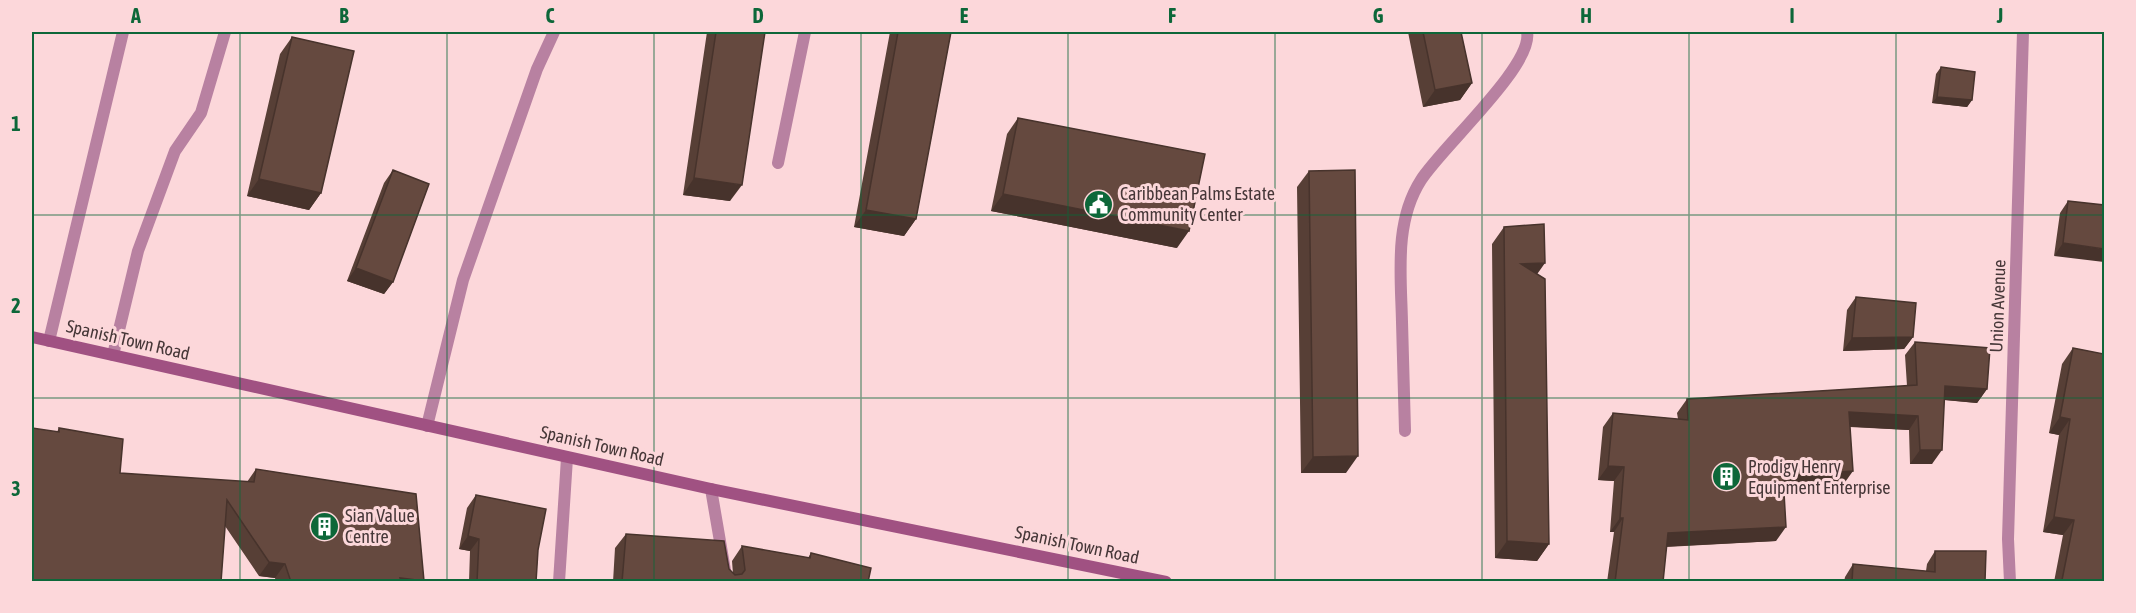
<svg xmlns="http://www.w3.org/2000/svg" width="2136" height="613" viewBox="0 0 2136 613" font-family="'Asap Condensed',sans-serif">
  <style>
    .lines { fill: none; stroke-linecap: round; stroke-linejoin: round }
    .service { stroke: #b881a1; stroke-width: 12 }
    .minor { stroke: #b881a1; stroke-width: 12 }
    .secondary { stroke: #a05182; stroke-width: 12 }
    .wall { fill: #573f36 }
    .shaded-wall { fill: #47332c }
    .building { fill: #65493f; stroke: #47332c; stroke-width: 1.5 }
    .grid { fill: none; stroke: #0d6739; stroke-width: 1.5; stroke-opacity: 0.55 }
    .labels { text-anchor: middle; stroke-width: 6; stroke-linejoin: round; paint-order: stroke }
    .poi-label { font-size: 18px; fill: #463738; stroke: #fcd7da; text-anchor: start }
    .street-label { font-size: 18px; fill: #463738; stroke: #fcd7da }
    .neatline { fill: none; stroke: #0d6739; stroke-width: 2 }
    .grid-label { font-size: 20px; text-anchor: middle; font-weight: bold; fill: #0d6739 }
  </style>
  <rect width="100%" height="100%" fill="#fcd7da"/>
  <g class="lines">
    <path class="service" d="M 49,341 L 123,32
      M 113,355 L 138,251 L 175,151 L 201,113 L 225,32"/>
    <path class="minor" d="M 778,163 L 805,32
      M 427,426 L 463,280 L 537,69 L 554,32
      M 1405,431 C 1404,395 1403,358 1402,322 C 1401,275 1394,222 1421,180 C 1441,148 1534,65 1527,32
      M 711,489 L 727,582
      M 559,582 L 567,458
      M 2010,582 L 2008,539 L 2023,32"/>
    <path class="secondary" d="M 32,337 L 711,489 L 1166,582"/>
  </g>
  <path class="wall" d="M 707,32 L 765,32 L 730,201 L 683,195 Z
    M 890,32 L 951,32 L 916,219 L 904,236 L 854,227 Z
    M 1408,32 L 1461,32 L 1472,83 L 1460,100 L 1423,107 Z
    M 292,37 L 321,193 L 309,210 L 247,196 L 280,54 Z
    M 1941,67 L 1972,100 L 1967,107 L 1932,103 L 1936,74 Z
    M 1018,118 L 1177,248 L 991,211 L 1007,134 Z
    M 393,170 L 393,282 L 384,294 L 347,281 L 384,183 Z
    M 1309,171 L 1346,473 L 1301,473 L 1297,187 Z
    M 2068,201 L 2104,205 L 2054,256 L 2060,213 Z
    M 1504,227 L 1537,274 L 1549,544 L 1537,561 L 1495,558 L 1492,244 Z
    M 1856,297 L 1913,337 L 1904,349 L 1843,351 L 1847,310 Z
    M 1915,342 L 1987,389 L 1977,403 L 1944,400 L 1932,464 L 1910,464 L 1909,430 L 1850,427 L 1843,485 L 1784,489 L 1776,541 L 1666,547 L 1663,582 L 1607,582 L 1614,532 L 1610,532 L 1614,481 L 1598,480 L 1603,427 L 1613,413 L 1678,419 L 1677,413 L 1687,399 L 1907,386 L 1905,355 Z
    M 2073,348 L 2104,582 L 2054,582 L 2063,535 L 2043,532 L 2059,435 L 2049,433 L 2062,364 Z
    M 59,428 L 120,473 L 247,482 L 256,469 L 423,582 L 276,582 L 275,578 L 259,576 L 225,526 L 221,582 L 57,432 Z
    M 476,495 L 538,550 L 536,582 L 469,582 L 470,551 L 459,549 L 467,508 Z
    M 626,534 L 729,569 L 733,574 L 732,561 L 742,546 L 808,558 L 811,553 L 868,582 L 613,582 L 615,548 Z
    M 1935,551 L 1985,582 L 1844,582 L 1845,577 L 1853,564 L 1926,571 L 1927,564 Z"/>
  <path class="shaded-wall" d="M 1472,83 L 1460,100 L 1423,107 L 1435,90 Z
    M 1937,97 L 1972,100 L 1967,107 L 1932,103 Z
    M 694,178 L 742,185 L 730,201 L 683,195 Z
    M 259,179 L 321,193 L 309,210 L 247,196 Z
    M 1003,194 L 1189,231 L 1177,248 L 991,211 Z
    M 866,210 L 916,219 L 904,236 L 854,227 Z
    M 2063,243 L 2104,249 L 2104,262 L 2054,256 Z
    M 1545,263 L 1533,280 L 1521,264 Z
    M 356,268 L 393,282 L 384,294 L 347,281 Z
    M 1913,337 L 1904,349 L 1843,351 L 1852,338 Z
    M 1945,386 L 1987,389 L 1977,403 L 1935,399 Z
    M 1849,412 L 1918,416 L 1909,430 L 1840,426 Z
    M 2060,417 L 2070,419 L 2059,435 L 2049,433 Z
    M 1920,450 L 1942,450 L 1932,464 L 1910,464 Z
    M 1358,456 L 1346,473 L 1301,473 L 1313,457 Z
    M 1608,466 L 1624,467 L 1614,481 L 1598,480 Z
    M 1853,471 L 1843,485 L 1774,490 L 1783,476 Z
    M 2054,517 L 2074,520 L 2063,535 L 2043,532 Z
    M 1620,518 L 1623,518 L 1614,532 L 1610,532 Z
    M 1786,527 L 1776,541 L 1658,547 L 1668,533 Z
    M 468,536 L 479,539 L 470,551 L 459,549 Z
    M 1507,541 L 1549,544 L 1537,561 L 1495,558 Z
    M 269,562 L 285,564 L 275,578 L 259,576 Z
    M 400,578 L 424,581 L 423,582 L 398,582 Z"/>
  <path class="building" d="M 716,32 L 765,32 L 742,185 L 694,178 Z
    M 898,32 L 951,32 L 916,219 L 866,210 Z
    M 1423,32 L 1461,32 L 1472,83 L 1435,90 Z
    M 292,37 L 354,51 L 321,193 L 259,179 Z
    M 1941,67 L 1975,72 L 1972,100 L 1937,97 Z
    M 1018,118 L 1205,154 L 1189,231 L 1003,194 Z
    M 393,170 L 429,184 L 393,282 L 356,268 Z
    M 1355,170 L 1358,456 L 1313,457 L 1309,171 Z
    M 2068,201 L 2104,205 L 2104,249 L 2063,243 Z
    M 1544,224 L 1545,263 L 1521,264 L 1545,279 L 1549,544 L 1507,541 L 1504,227 Z
    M 1856,297 L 1916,303 L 1913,337 L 1852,338 Z
    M 1915,342 L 1990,348 L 1987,389 L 1945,386 L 1942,450 L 1920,450 L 1918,416 L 1849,412 L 1853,471 L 1783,476 L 1786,527 L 1668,533 L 1663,582 L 1615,582 L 1623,518 L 1620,518 L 1624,467 L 1608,466 L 1613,413 L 1688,420 L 1687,399 L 1917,385 Z
    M 2073,348 L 2104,354 L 2104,582 L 2072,582 L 2062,580 L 2074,520 L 2054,517 L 2070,419 L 2060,417 Z
    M 32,428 L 59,432 L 59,428 L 123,439 L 120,473 L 254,482 L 256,469 L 416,494 L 424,581 L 400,578 L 401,582 L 291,582 L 285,564 L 269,562 L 227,500 L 221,582 L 32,582 Z
    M 476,495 L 546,509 L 538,550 L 536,582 L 477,582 L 479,539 L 468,536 Z
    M 626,534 L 724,541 L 729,569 L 735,575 L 742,574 L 745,570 L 742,546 L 810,558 L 811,553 L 871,568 L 868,582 L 622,582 Z
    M 1935,551 L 1986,551 L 1985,582 L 1852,582 L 1853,564 L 1935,572 Z"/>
  <path class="grid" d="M 240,32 L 240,582M 447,32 L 447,582M 654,32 L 654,582M 861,32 L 861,582M 1068,32 L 1068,582M 1275,32 L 1275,582M 1482,32 L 1482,582M 1689,32 L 1689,582M 1896,32 L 1896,582M 32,215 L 2104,215M 32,398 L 2104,398"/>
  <defs>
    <symbol id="civic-disc" viewBox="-11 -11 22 22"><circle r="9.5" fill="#0d6739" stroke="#fcd7da"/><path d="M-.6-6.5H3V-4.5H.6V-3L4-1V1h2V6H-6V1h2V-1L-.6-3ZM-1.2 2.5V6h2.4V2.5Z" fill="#fff"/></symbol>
    <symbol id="building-disc" viewBox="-11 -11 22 22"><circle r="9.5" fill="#0d6739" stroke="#fcd7da"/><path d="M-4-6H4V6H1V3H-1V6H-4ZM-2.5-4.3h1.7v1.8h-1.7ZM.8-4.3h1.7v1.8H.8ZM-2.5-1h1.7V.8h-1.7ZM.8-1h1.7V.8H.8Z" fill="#fff"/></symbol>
  </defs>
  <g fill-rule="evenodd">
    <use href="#civic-disc" x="1082" y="188" width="33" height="33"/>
    <use href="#building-disc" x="1710" y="460" width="33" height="33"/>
    <use href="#building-disc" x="308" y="510" width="33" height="33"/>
  </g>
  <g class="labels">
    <g class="poi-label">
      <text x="1120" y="200">Caribbean Palms Estate<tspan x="1120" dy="21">Community Center</tspan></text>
      <text x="1748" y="473">Prodigy Henry<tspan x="1748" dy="21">Equipment Enterprise</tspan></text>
      <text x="345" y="522">Sian Value<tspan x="345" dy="21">Centre</tspan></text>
    </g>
    <g class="street-label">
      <text transform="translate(1998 306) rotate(-88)" y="6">Union Avenue</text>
      <text transform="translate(128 340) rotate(13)" y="6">Spanish Town Road</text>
      <text transform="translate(602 446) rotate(13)" y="6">Spanish Town Road</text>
      <text transform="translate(1077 545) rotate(12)" y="6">Spanish Town Road</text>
    </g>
  </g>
  <rect width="2136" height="613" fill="none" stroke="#fcd7da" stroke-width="66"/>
  <rect x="33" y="33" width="2070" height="547" class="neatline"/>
  <g class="grid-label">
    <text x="136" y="23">A</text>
    <text x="344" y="23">B</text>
    <text x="550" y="23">C</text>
    <text x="758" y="23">D</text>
    <text x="964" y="23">E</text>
    <text x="1172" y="23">F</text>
    <text x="1378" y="23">G</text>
    <text x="1586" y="23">H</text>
    <text x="1792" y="23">I</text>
    <text x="2000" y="23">J</text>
    <text x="16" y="131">1</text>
    <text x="16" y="313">2</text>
    <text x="16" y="496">3</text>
  </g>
</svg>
